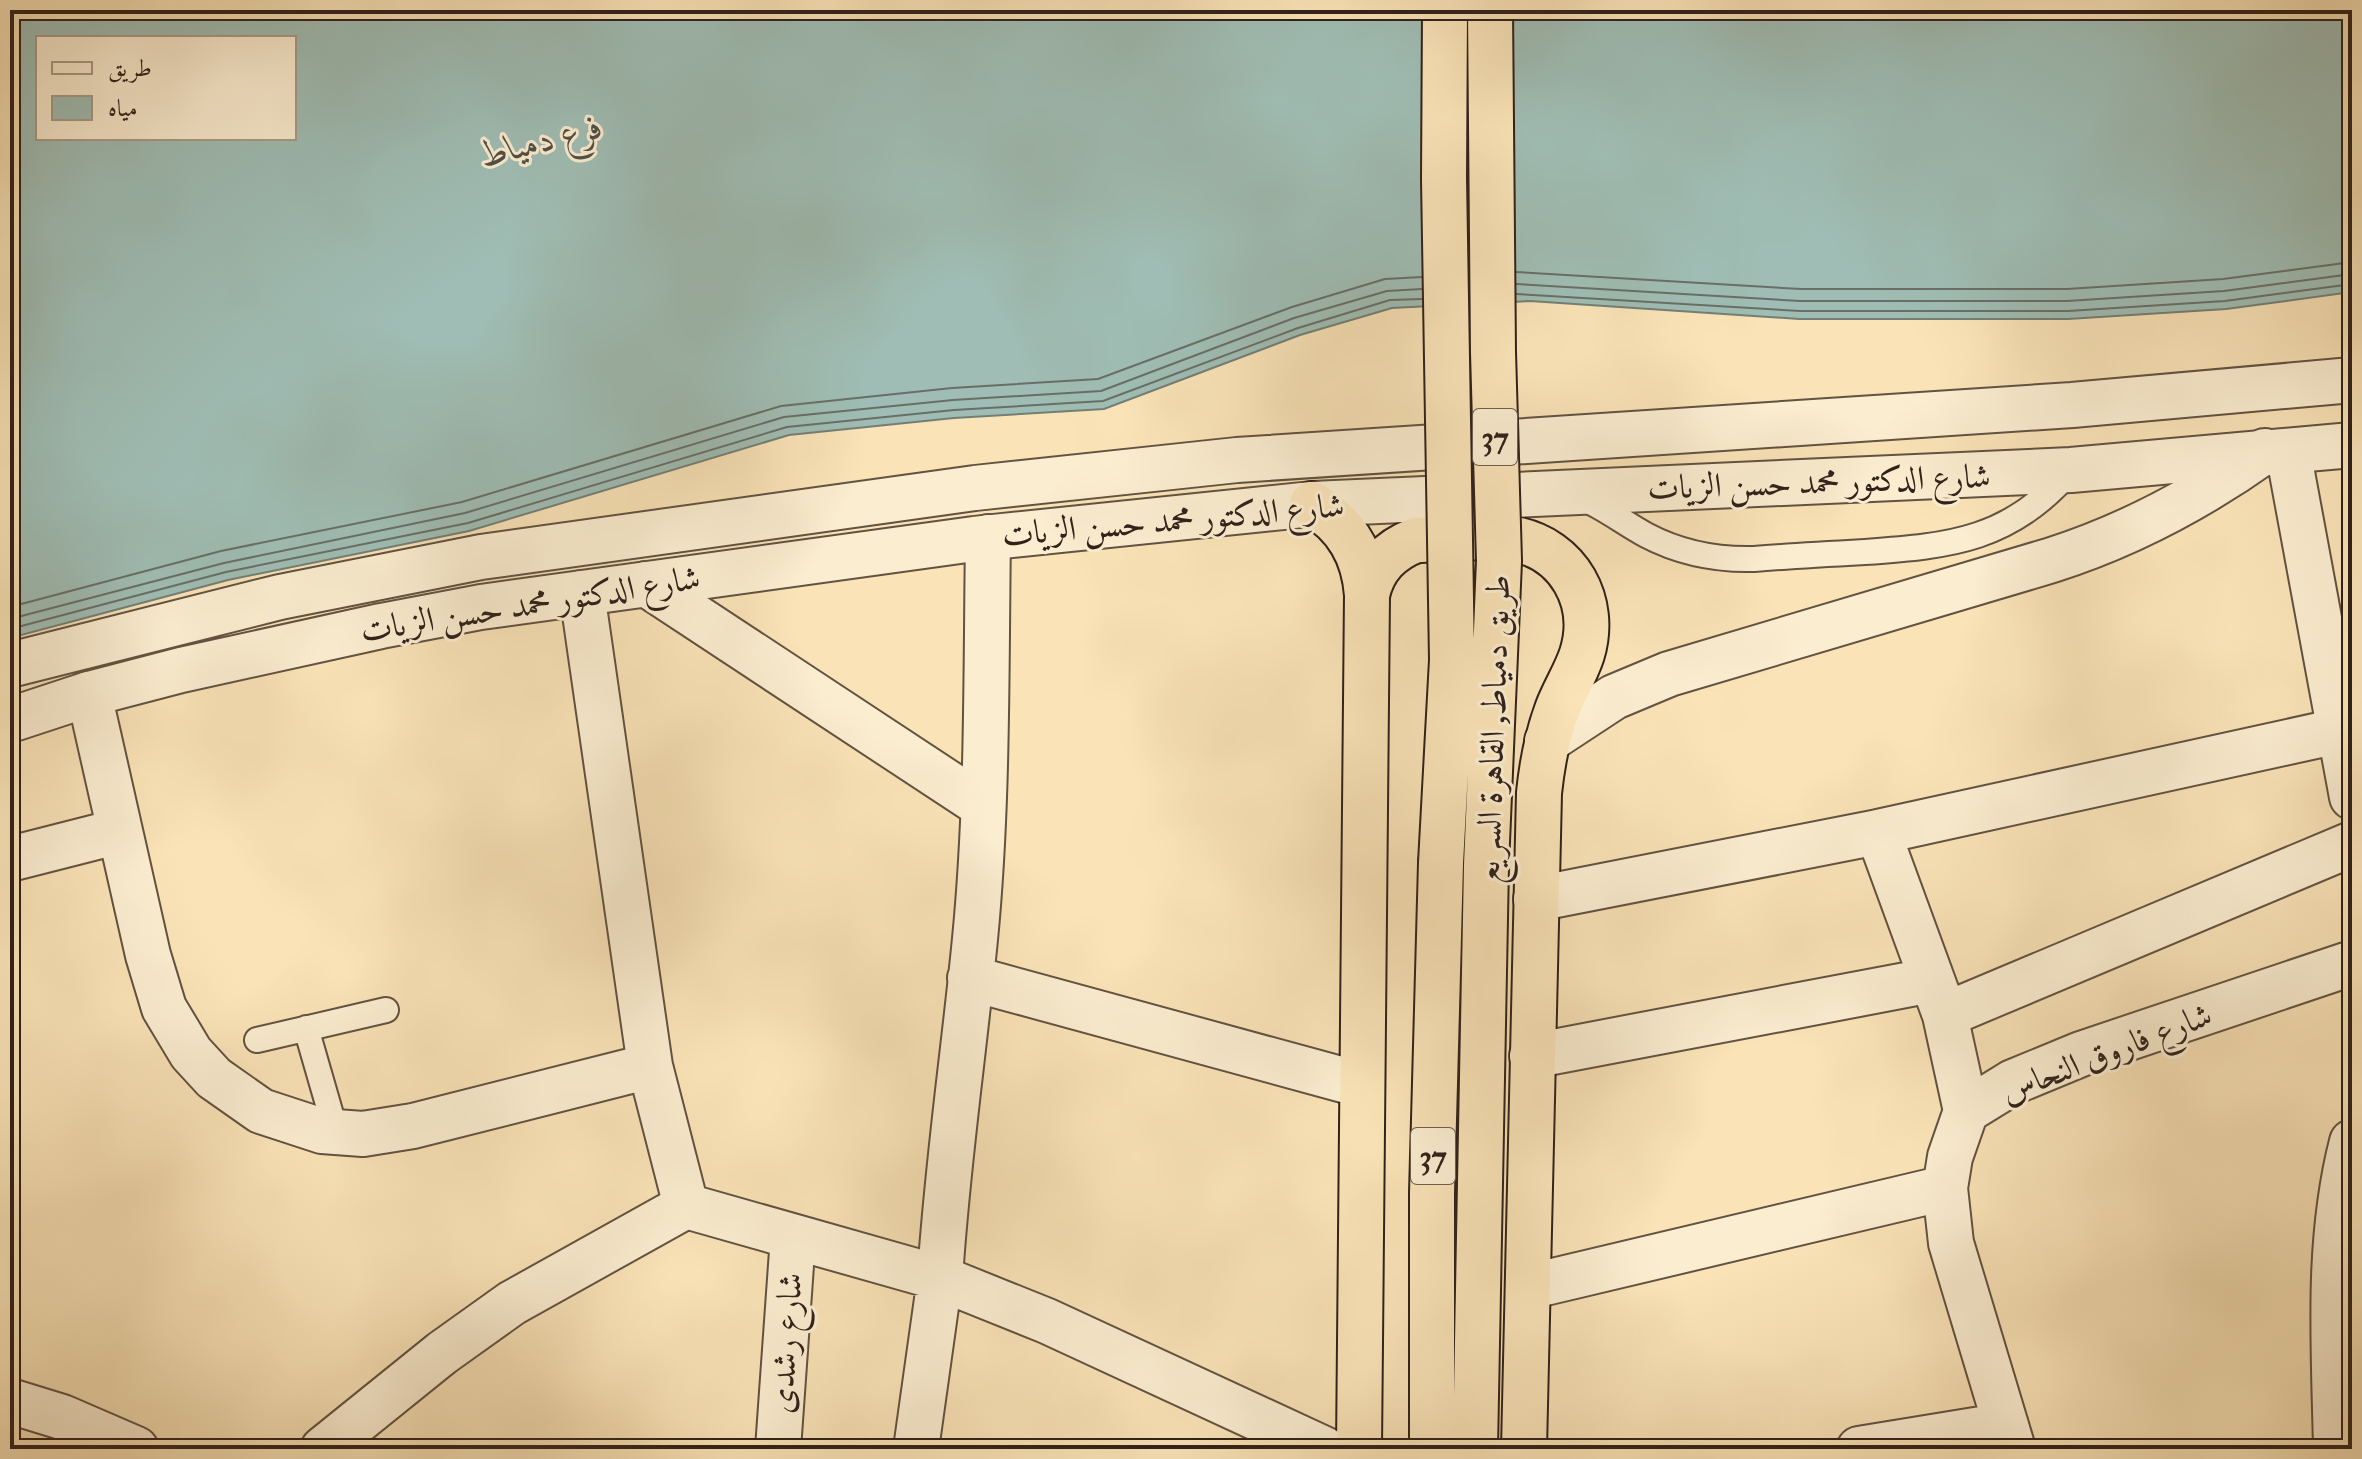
<svg xmlns="http://www.w3.org/2000/svg" width="2362" height="1459" viewBox="0 0 2362 1459" font-family="'IM FELL Double Pica',Amiri,serif">
  <style>
    .water { fill: #9fbdb4; stroke: #737f76; stroke-width: 2; fill-rule: evenodd }
    .lines { fill: none; stroke-linecap: round; stroke-linejoin: round }
    .shore { stroke: #686f67; stroke-width: 2 }
    .service-casing { stroke: #625241; stroke-width: 28 }
    .minor-casing { stroke: #625241; stroke-width: 48 }
    .tertiary-casing { stroke: #625241; stroke-width: 48 }
    .trunk-casing { stroke: #30211a; stroke-width: 48 }
    .service { stroke: #fbedd0; stroke-width: 24 }
    .minor { stroke: #fbedd0; stroke-width: 44 }
    .tertiary { stroke: #fbedd0; stroke-width: 44 }
    .trunk { stroke: #f9e3b7; stroke-width: 44 }
    .trunk-bridge-casing { stroke: #30211a; stroke-width: 48; stroke-linecap: butt }
    .trunk-bridge { stroke: #f9e3b7; stroke-width: 44 }
    .labels { text-anchor: middle; stroke-width: 6; stroke-linejoin: round; paint-order: stroke }
    .shield { fill: #fbedd0; stroke: #6d5e51; stroke-width: 2 }
    .shield-label { font-size: 32px; font-weight: bold; fill: #30211a }
    .street-label { font-size: 34px; fill: #30211a; stroke: #fbedd0 }
    .water-label { font-size: 36px; font-style: italic; fill: #515048; stroke: #fbedd0 }
  </style>
  <rect width="100%" height="100%" fill="#f9e3b7"/>
  <filter id="stains"><feTurbulence type="fractalNoise" baseFrequency=".0025" numOctaves="4"/><feColorMatrix values="0 0 0 0 .2 0 0 0 0 .09 0 0 0 0 .02 0 0 0 .5 -.17"/></filter>
  <radialGradient id="worn" r=".72"><stop offset=".6" stop-color="#630" stop-opacity="0"/><stop offset="1" stop-color="#630" stop-opacity=".3"/></radialGradient>
  <path class="water" d="M 10,10 L 2352,10 L 2352,292 L 2226,309 L 2068,319 L 1799,319 L 1530,301 L 1392,308 L 1300,335 L 1104,409 L 954,418 L 789,435 L 469,531 L 228,580 L 10,638 ZM 38,38 L 294,38 L 294,138 L 38,138 Z"/>
  <g class="lines">
    <path class="shore" d="M 1516,272 L 1801,289 L 2067,289 L 2223,279 L 2352,262
      M 1516,284 L 1800,301 L 2067,301 L 2224,291 L 2352,274
      M 1516,294 L 1800,311 L 2068,311 L 2225,301 L 2352,284
      M 10,607 L 221,551 L 462,502 L 781,406 L 952,388 L 1098,379 L 1292,307 L 1385,279 L 1422,277
      M 10,619 L 224,563 L 465,513 L 784,417 L 953,400 L 1101,391 L 1294,318 L 1387,291 L 1422,289
      M 10,629 L 226,572 L 468,523 L 787,427 L 954,410 L 1103,401 L 1298,328 L 1390,300 L 1422,299"/>
    <defs>
      <path id="service" d="M 1582,498 C 1605,508 1624,523 1646,535 C 1680,553 1716,560 1754,559 C 1791,556 1828,554 1865,552 C 1951,546 2011,540 2071,470
        M 306,1028 L 336,1132
        M 257,1040 L 386,1010"/>
      <path id="minor" d="M 2288,451 L 2352,797
        M 988,537 C 986,671 988,806 975,939 C 964,1052 947,1165 940,1278 L 1047,1321 L 1324,1449
        M 646,584 L 983,806
        M 582,593 L 650,1066 L 686,1206
        M 89,694 L 148,955 L 164,1008 L 191,1053 L 214,1078 L 261,1111 L 322,1131 L 363,1134 L 413,1126 L 650,1066
        M 1547,741 L 1614,697 L 1669,674 L 2052,560 C 2130,535 2199,498 2265,451
        M 1878,832 L 1945,1015 L 1966,1111
        M 10,859 L 120,831
        M 1536,899 L 1878,832 L 2338,731
        M 970,978 L 1362,1085
        M 1945,1015 L 2352,844
        M 1532,1056 L 1932,980
        M 1528,1287 L 1945,1188
        M 10,1401 L 62,1417 L 136,1449
        M 323,1449 L 442,1353 L 512,1303 L 686,1206 L 940,1278 L 916,1449
        M 778,1449 L 793,1237
        M 1859,1449 L 2006,1425
        M 2013,1449 L 1951,1243 L 1945,1188 L 1950,1157 L 1966,1111 L 2013,1082 L 2081,1054 L 2352,963
        M 2336,1449 C 2334,1346 2326,1243 2352,1142"/>
      <path id="tertiary" d="M 10,665 L 280,597 L 481,557 L 975,488 L 1237,460 L 2072,405 L 2352,380
        M 10,720 L 89,694 L 181,670 L 381,626 L 481,607 L 974,539 L 1312,504 L 2071,470 L 2352,445"/>
      <path id="trunk" d="M 1312,504 C 1347,525 1364,555 1367,595 L 1359,1449
        M 1367,595 C 1373,567 1390,550 1416,540 C 1446,540 1485,534 1514,539 C 1569,549 1598,602 1582,654 C 1576,673 1564,691 1557,710 C 1547,737 1542,764 1539,793 L 1524,1449
        M 1432,1449 L 1432,1193 L 1441,863
        M 1475,1449 L 1486,865"/>
    </defs>
    <use href="#service" class="service-casing"/>
    <use href="#minor" class="minor-casing"/>
    <use href="#tertiary" class="tertiary-casing"/>
    <use href="#trunk" class="trunk-casing"/>
    <use href="#service" class="service"/>
    <use href="#minor" class="minor"/>
    <use href="#tertiary" class="tertiary"/>
    <use href="#trunk" class="trunk"/>
    <defs>
      <path id="trunk-bridge" d="M 1441,863 L 1452,660 L 1444,179 L 1445,10
        M 1486,865 L 1499,561 L 1493,352 L 1490,10"/>
    </defs>
    <use href="#trunk-bridge" class="trunk-bridge-casing"/>
    <use href="#trunk-bridge" class="trunk-bridge"/>
  </g>
  <g class="labels">
    <g class="shield">
      <rect x="1473" y="409" width="44" height="56" rx="6"/>
      <rect x="1411" y="1128" width="44" height="56" rx="6"/>
    </g>
    <g class="shield-label">
      <text x="1495" y="448">37</text>
      <text x="1433" y="1167">37</text>
    </g>
    <g class="street-label">
      <text transform="translate(1819 481) rotate(-2)" y="12">شارع الدكتور محمد حسن الزيات</text>
      <text transform="translate(1173 519) rotate(-5)" y="12">شارع الدكتور محمد حسن الزيات</text>
      <text transform="translate(530 603) rotate(-9)" y="12">شارع الدكتور محمد حسن الزيات</text>
      <text transform="translate(1492 729) rotate(-88)" y="12">طريق دمياط, القاهرة السريع</text>
      <text transform="translate(2106 1052) rotate(-21)" y="12">شارع فاروق النحاس</text>
      <text transform="translate(785 1343) rotate(-86)" y="12">شارع رشدى</text>
    </g>
    <g class="water-label">
      <text transform="translate(541 139) rotate(-14)" y="13">فرع دمياط</text>
    </g>
  </g>
  <rect width="2362" height="1459" fill="none" stroke="#f9e3b7" stroke-width="40"/>
  <rect x="12" y="12" width="2338" height="1435" fill="none" stroke="#30211a" stroke-width="4"/>
  <rect x="20" y="20" width="2322" height="1419" fill="none" stroke="#30211a" stroke-width="2"/>
  <rect x="36" y="36" width="260" height="104" fill="#fbedd0" stroke="#aa9b87" stroke-width="2"/>
  <rect x="52" y="62" width="40" height="12" fill="#fbedd0" stroke="#aa9b87" stroke-width="2"/>
  <text x="108" y="76" font-size="24" fill="#30211a">طريق</text>
  <rect x="52" y="96" width="40" height="24" fill="#9fbdb4" stroke="#aa9b87" stroke-width="2"/>
  <text x="108" y="116" font-size="24" fill="#30211a">مياه</text>
  <rect width="100%" height="100%" filter="url(#stains)"/>
  <rect width="100%" height="100%" fill="url(#worn)"/>
</svg>
